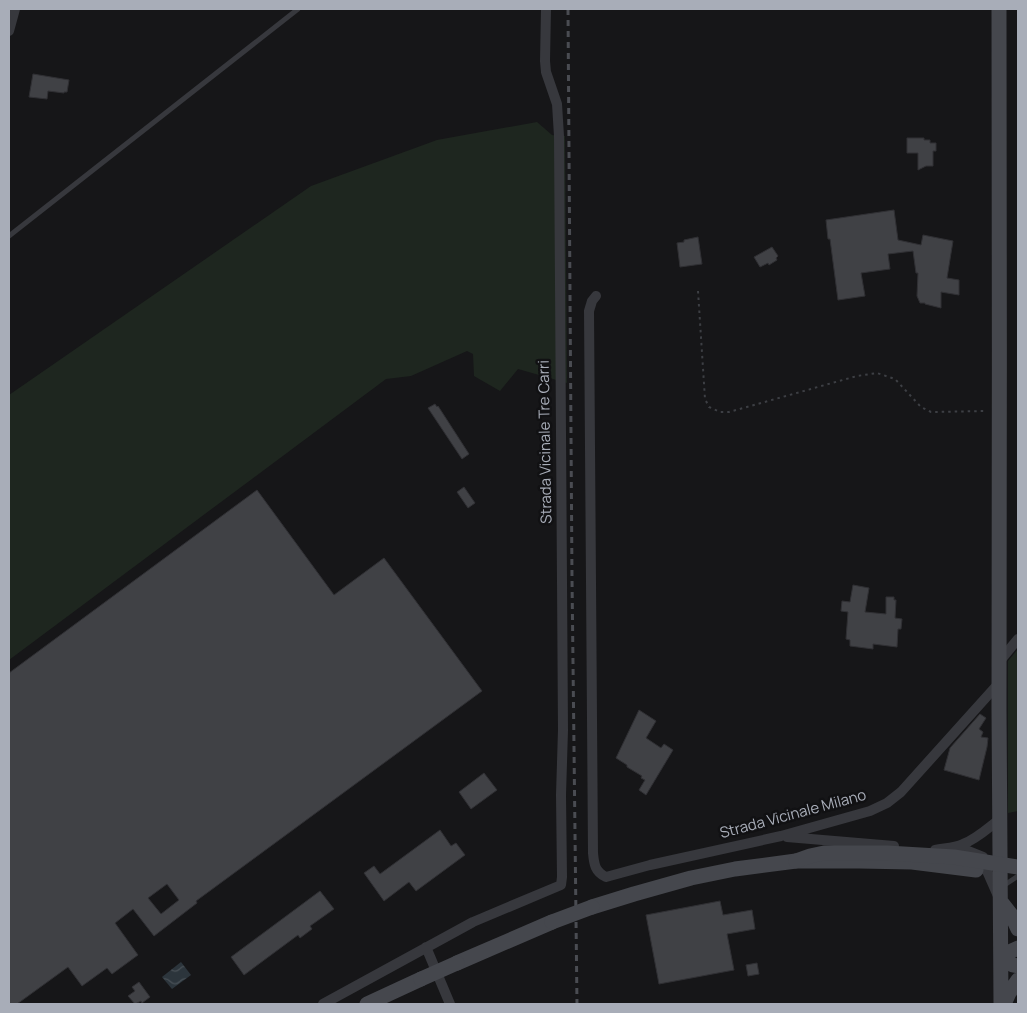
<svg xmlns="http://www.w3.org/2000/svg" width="1027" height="1013" viewBox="0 0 1027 1013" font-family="Manrope,sans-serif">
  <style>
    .green { fill: #1e261f }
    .water { fill: url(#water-waves) }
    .building { fill: #404145; stroke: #303034; fill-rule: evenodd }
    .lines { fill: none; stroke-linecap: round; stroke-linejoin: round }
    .path { stroke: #3d3f44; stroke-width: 2; stroke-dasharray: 2.5 4; stroke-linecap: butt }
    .lane { stroke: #37383d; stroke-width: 5 }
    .street { stroke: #37383d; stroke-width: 10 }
    .secondary { stroke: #45474d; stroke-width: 15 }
    .rail { stroke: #4a4c52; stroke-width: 3; stroke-dasharray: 6 5; stroke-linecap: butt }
    .secondary-bridge { stroke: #45474d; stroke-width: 15 }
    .labels { text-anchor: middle; stroke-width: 5; stroke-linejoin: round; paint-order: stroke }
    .street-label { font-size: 15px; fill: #a8adb8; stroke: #111113 }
  </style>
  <defs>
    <pattern id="water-waves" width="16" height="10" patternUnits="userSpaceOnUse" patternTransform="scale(1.25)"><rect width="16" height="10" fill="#2c353c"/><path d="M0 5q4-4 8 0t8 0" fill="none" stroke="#485056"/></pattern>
  </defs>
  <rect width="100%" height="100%" fill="#161618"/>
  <path class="green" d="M 537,122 L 552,135 L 565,136 L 567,383 L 518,369 L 500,391 L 474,376 L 473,354 L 467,351 L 411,376 L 386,379 L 9,660 L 9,395 L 311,186 L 437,140 Z
    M 1018,649 L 1018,811 L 1008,813 L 1008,661 Z"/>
  <path class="water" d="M 181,962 L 191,975 L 172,989 L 162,977 Z"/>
  <path class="building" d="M 33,74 L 69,80 L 67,92 L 64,92 L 64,93 L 48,91 L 47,99 L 29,97 Z
    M 907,138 L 924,138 L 924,140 L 930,140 L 930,143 L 936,143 L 936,151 L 933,151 L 933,166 L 926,166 L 918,170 L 918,153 L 907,153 Z
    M 894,210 L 898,240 L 921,245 L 923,235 L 953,241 L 947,278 L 959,280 L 959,295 L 941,292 L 941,308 L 925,304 L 925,303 L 920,303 L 917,296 L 918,273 L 916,273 L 913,251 L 888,254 L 890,269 L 861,273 L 865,296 L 838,300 L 830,239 L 828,239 L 826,220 Z
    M 698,237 L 702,264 L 680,267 L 677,243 L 684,242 L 684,240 Z
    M 772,247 L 778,256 L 776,258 L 777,260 L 769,265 L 768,263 L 760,267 L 754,257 Z
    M 435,404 L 437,407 L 438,406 L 469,454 L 462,459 L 428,408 Z
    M 464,487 L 475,503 L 468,508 L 457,492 Z
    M 257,490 L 334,595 L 384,558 L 482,691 L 196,901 L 197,903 L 154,936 L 133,909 L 115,923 L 138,955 L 112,974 L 107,968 L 82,986 L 68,967 L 17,1004 L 9,1004 L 9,673 ZM 167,884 L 179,900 L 161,914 L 148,898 Z
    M 853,585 L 869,588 L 865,612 L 886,614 L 886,597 L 894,597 L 894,600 L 896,600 L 895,618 L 902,619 L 901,629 L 898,629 L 897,647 L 873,644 L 873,649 L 850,646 L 850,640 L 846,639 L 848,612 L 841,611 L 842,601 L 850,602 Z
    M 639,710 L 656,721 L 646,738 L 661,748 L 664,744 L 673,750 L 646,795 L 639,790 L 645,780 L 641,778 L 642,776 L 627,767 L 627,765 L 616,758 Z
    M 980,714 L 986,718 L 979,729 L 983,732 L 981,737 L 988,738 L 987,747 L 979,780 L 944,770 L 950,748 Z
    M 484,773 L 497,790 L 471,809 L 459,792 Z
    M 440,830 L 451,846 L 456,843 L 465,855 L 416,891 L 409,882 L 384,901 L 364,873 L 374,866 L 380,874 Z
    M 320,891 L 334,909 L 310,926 L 312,929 L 300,938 L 298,935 L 244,975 L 231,957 Z
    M 720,901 L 723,915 L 752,910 L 755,929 L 727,934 L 734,970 L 659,984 L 646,915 Z
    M 757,963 L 759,974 L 748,976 L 746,965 Z
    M 139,982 L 150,997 L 142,1003 L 141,1001 L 135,1004 L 128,996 L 135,991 L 132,987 Z"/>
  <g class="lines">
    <path class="path" d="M 698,291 L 705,399 L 709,407 L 720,412 L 729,412 L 857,376 L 877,373 L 895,379 L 921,407 L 931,412 L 987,411"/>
    <path class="lane" d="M 9,236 L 298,9
      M 1003,886 L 1018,876"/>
    <path class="street" d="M 9,31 L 15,9
      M 596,296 L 592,301 L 589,311 L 593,853 C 594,864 595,872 606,877 L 650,865 L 781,836 L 870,811 L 887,803 L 901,792 L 999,683
      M 999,662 L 1018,639
      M 787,837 L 894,846
      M 935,850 C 945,848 954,848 963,844 C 977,839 989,827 1000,819
      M 951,850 L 968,851 L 983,857
      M 974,861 L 987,871 L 998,896
      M 426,947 L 450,1004
      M 323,1004 L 473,922 L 561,885 L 562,877 L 561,795 L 563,730 L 559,136 L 557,104 L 546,72 L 545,61 L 546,9"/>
    <path class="secondary" d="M 999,9 C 1000,242 999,476 999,709 C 1000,808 1001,906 1001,1004
      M 1001,902 L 1012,916 L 1018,929
      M 592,907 L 634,894 L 691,878 L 735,869 L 796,861 L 859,861 L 912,862 L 976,870
      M 1001,958 L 1007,953 L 1018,948
      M 1001,958 L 1013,965 L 1018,966
      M 457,963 L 552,922
      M 367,1004 L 421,979
      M 1004,1004 L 1009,993 L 1018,980"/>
    <path class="rail" d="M 568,9 L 572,577 L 577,1004"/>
    <path class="secondary-bridge" d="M 796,861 L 810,856 L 824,853 L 887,853 L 954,857 L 1018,867
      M 552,922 L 592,907
      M 421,979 L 457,963"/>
  </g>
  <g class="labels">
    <g class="street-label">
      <text transform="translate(545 442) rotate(-91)" y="5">Strada Vicinale Tre Carri</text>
      <text transform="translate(793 814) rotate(-15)" y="5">Strada Vicinale Milano</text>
    </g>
  </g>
  <rect width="1027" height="1013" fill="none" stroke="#a8adb8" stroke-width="20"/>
</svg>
